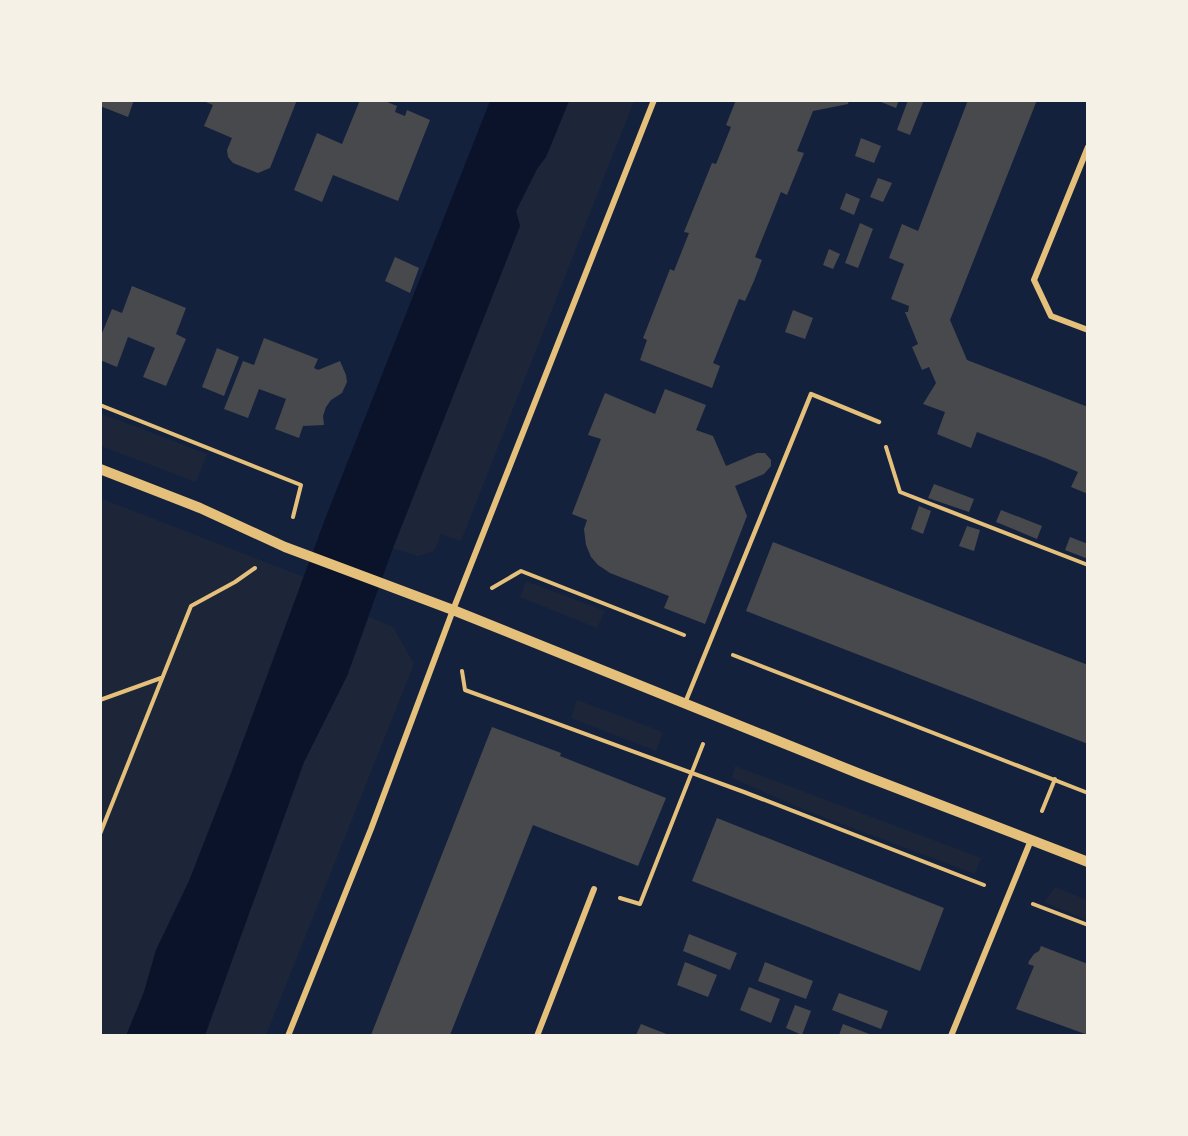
<svg xmlns="http://www.w3.org/2000/svg" width="1188" height="1136" viewBox="0 0 1188 1136" font-family="'PT Serif',serif">
  <style>
    .green { fill: #1d2539 }
    .water { fill: #0b132b }
    .building { fill: #48494c }
    .lines { fill: none; stroke-linecap: round; stroke-linejoin: round }
    .path { stroke: #e5c07b; stroke-width: 4 }
    .service { stroke: #e5c07b; stroke-width: 4.5 }
    .minor { stroke: #e5c07b; stroke-width: 6 }
    .tertiary { stroke: #e5c07b; stroke-width: 10 }
  </style>
  <rect width="100%" height="100%" fill="#14213d"/>
  <path class="green" d="M 569,101 L 634,101 L 461,541 L 441,534 L 434,551 L 418,556 L 393,548 L 520,226 L 516,211 L 537,169 L 546,157 Z
    M 100,413 L 207,454 L 196,482 L 101,446 Z
    M 100,498 L 304,577 L 230,776 L 189,881 L 156,950 L 144,992 L 126,1036 L 100,1035 Z
    M 526,581 L 605,611 L 597,628 L 520,597 Z
    M 369,617 L 393,627 L 414,664 L 266,1035 L 205,1036 L 304,762 L 347,676 Z
    M 577,700 L 663,732 L 656,751 L 571,718 Z
    M 735,766 L 981,858 L 975,874 L 805,810 L 732,778 Z
    M 1055,887 L 1087,900 L 1087,920 L 1044,902 Z"/>
  <path class="water" d="M 490,101 L 569,101 L 546,157 L 537,169 L 516,211 L 520,226 L 393,548 L 347,676 L 304,762 L 205,1035 L 126,1036 L 144,992 L 156,950 L 189,881 L 230,776 L 325,519 Z"/>
  <path class="building" d="M 100,100 L 134,100 L 128,117 L 100,106 Z
    M 201,100 L 297,100 L 270,168 L 258,173 L 233,163 L 228,157 L 227,150 L 232,138 L 204,126 L 213,105 Z
    M 360,100 L 370,102 L 371,100 L 382,100 L 397,106 L 395,112 L 405,116 L 407,110 L 430,120 L 398,201 L 333,175 L 322,202 L 294,190 L 317,133 L 342,144 Z
    M 736,100 L 849,100 L 848,104 L 813,111 L 797,151 L 804,153 L 787,195 L 781,192 L 755,257 L 762,260 L 754,281 L 745,301 L 739,299 L 713,363 L 720,366 L 712,388 L 640,360 L 647,340 L 643,338 L 670,269 L 674,271 L 689,233 L 684,232 L 712,163 L 716,164 L 731,127 L 726,125 Z
    M 882,100 L 899,100 L 896,108 L 881,102 Z
    M 908,100 L 924,100 L 910,135 L 897,130 Z
    M 968,100 L 1037,100 L 950,320 L 967,360 L 1088,407 L 1088,494 L 1071,487 L 1078,472 L 1045,458 L 977,432 L 971,448 L 937,434 L 945,412 L 923,404 L 936,383 L 929,367 L 922,370 L 912,347 L 918,344 L 905,312 L 908,312 L 909,306 L 891,299 L 904,264 L 889,258 L 902,224 L 918,231 Z
    M 861,138 L 881,146 L 874,163 L 855,156 Z
    M 878,178 L 892,183 L 883,202 L 870,197 Z
    M 846,193 L 860,199 L 854,215 L 840,209 Z
    M 860,223 L 873,229 L 858,268 L 845,263 Z
    M 829,249 L 840,254 L 833,269 L 823,265 Z
    M 395,257 L 419,268 L 410,293 L 385,281 Z
    M 132,286 L 186,308 L 176,334 L 186,339 L 166,386 L 143,377 L 155,348 L 128,337 L 117,367 L 100,360 L 100,338 L 112,309 L 122,313 Z
    M 793,310 L 813,318 L 805,339 L 785,332 Z
    M 264,338 L 318,359 L 314,368 L 318,370 L 340,361 L 346,375 L 347,382 L 342,393 L 331,400 L 326,407 L 323,416 L 324,425 L 303,426 L 299,438 L 275,429 L 286,399 L 259,389 L 248,418 L 224,409 L 243,361 L 254,365 Z
    M 217,348 L 239,357 L 224,396 L 202,387 Z
    M 665,389 L 706,405 L 696,430 L 713,436 L 726,466 L 757,453 L 765,453 L 771,460 L 771,466 L 764,474 L 735,486 L 747,516 L 705,624 L 664,608 L 669,596 L 610,573 L 598,565 L 591,557 L 586,545 L 584,529 L 587,520 L 572,514 L 601,439 L 588,435 L 605,393 L 655,414 Z
    M 934,484 L 974,499 L 969,512 L 928,498 Z
    M 919,506 L 931,511 L 923,534 L 911,529 Z
    M 1001,510 L 1042,526 L 1037,539 L 996,522 Z
    M 967,526 L 980,530 L 974,551 L 959,546 Z
    M 1070,537 L 1088,544 L 1088,559 L 1065,550 Z
    M 773,542 L 1088,665 L 1088,744 L 746,611 Z
    M 492,727 L 561,753 L 560,756 L 666,798 L 638,866 L 533,825 L 450,1035 L 371,1035 Z
    M 717,818 L 944,908 L 920,971 L 692,881 Z
    M 689,934 L 737,953 L 730,970 L 683,951 Z
    M 1041,946 L 1088,964 L 1088,1035 L 1016,1009 L 1034,966 L 1028,964 L 1029,961 L 1034,954 L 1039,951 Z
    M 685,962 L 717,975 L 708,997 L 677,985 Z
    M 765,962 L 813,981 L 806,999 L 758,981 Z
    M 749,987 L 780,999 L 771,1023 L 740,1010 Z
    M 839,993 L 888,1011 L 881,1029 L 832,1010 Z
    M 795,1005 L 811,1011 L 802,1035 L 786,1028 Z
    M 641,1024 L 669,1035 L 636,1035 Z
    M 843,1024 L 872,1035 L 839,1035 Z"/>
  <g class="lines">
    <path class="path" d="M 100,405 L 301,485 L 293,517
      M 886,447 L 900,492 L 1088,565
      M 492,588 L 521,571 L 684,635
      M 733,655 L 1088,793
      M 462,671 L 465,690 L 744,792 L 984,885
      M 100,700 L 161,678
      M 1042,811 L 1055,779
      M 100,834 L 191,606 L 235,582 L 255,568
      M 620,898 L 640,904 L 703,744
      M 1033,904 L 1088,925"/>
    <path class="service" d="M 685,703 L 811,394 L 879,422"/>
    <path class="minor" d="M 1088,147 L 1034,280 L 1051,316 L 1088,330
      M 288,1036 L 371,829 L 453,610 L 654,100
      M 537,1036 L 594,889
      M 951,1036 L 1031,840"/>
    <path class="tertiary" d="M 100,469 L 200,508 L 285,547 L 453,610 L 860,774 L 1088,862"/>
  </g>
  <rect width="1188" height="1136" fill="none" stroke="#f6f1e7" stroke-width="204"/>
</svg>
